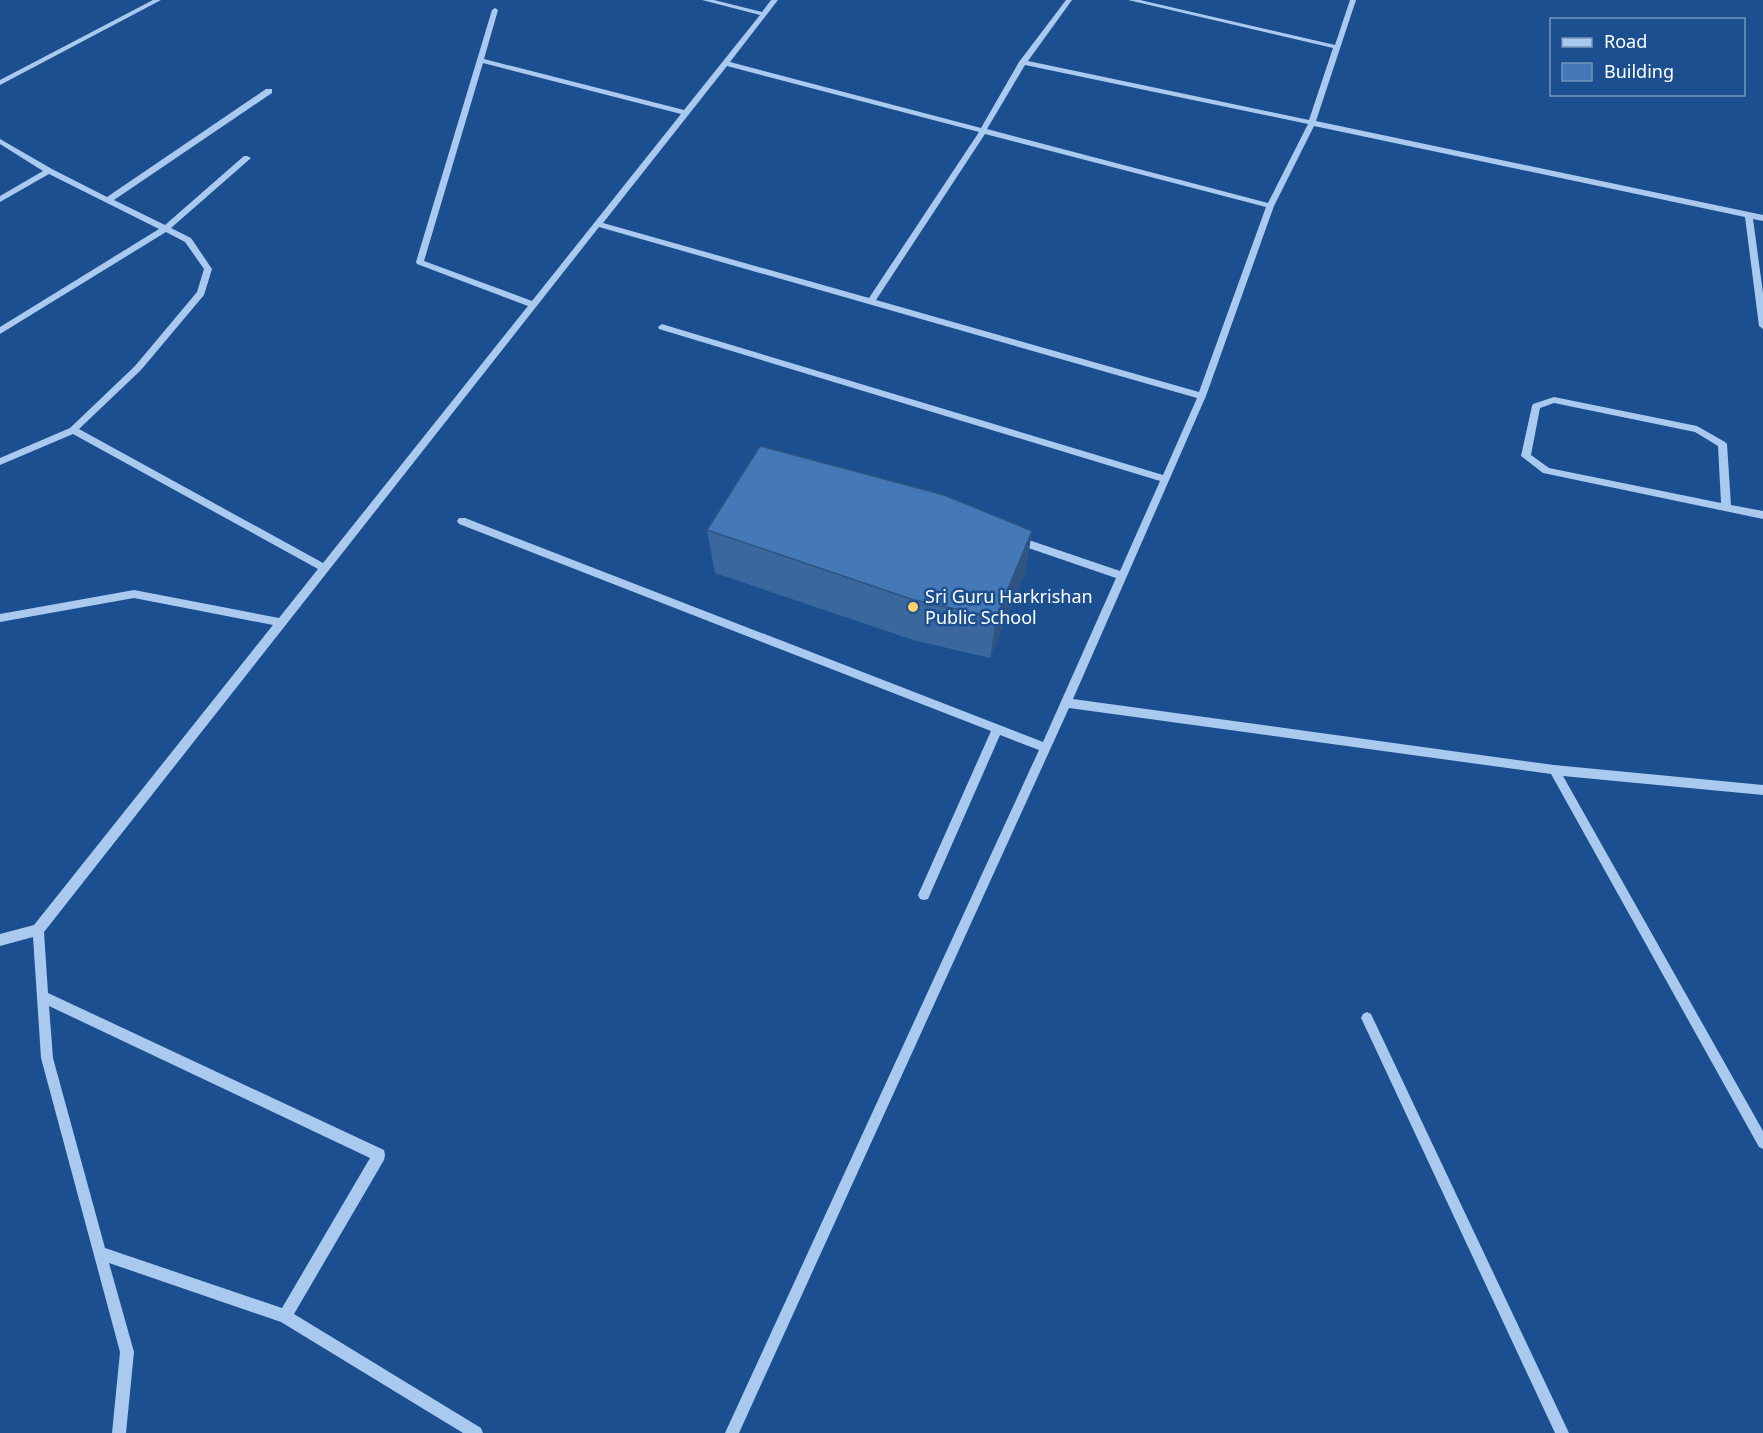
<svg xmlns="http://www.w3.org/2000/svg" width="1763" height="1433" viewBox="0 0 1763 1433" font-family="'Noto Sans',sans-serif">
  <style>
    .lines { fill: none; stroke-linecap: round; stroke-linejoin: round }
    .minor { fill: #a9c9ee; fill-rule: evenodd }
    .wall { fill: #3a679d }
    .shaded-wall { fill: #305480 }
    .building { fill: #4478b7; stroke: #305480; stroke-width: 1.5 }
    .poi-dot { fill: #ffd166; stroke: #1b4f8f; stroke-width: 2 }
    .labels { text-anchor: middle; stroke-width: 5; stroke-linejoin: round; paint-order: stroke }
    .poi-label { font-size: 18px; fill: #fff; stroke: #1b4f8f; text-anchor: start }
  </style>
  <rect width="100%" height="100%" fill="#1b4f8f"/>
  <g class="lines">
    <path class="minor" d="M 153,0 L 161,0 L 0,85 L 0,80 Z
      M 702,0 L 714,0 L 762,12 L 771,0 L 778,0 L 730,62 L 981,128 L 1019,62 L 1066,0 L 1072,0 L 1028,61 L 1309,120 L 1333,48 L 1128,0 L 1140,0 L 1335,45 L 1350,0 L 1356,0 L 1316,121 L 1763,215 L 1763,221 L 1753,219 L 1763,293 L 1763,329 L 1759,326 L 1745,217 L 1314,126 L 1274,206 L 1206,396 L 1073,699 L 1554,765 L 1763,785 L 1763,795 L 1563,776 L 1763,1131 L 1763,1149 L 1759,1147 L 1551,774 L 1069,708 L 739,1433 L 725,1433 L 1039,750 L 1000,735 L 928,899 L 924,900 L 920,899 L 918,895 L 991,731 L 459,524 L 457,521 L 459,518 L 465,518 L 1043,742 L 1116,578 L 1014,543 L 1012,540 L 1017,536 L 1120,571 L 1160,481 L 659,329 L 658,327 L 662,324 L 665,325 L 1163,475 L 1197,398 L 599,227 L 44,932 L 48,993 L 384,1150 L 385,1155 L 384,1160 L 294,1314 L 481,1428 L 483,1433 L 463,1433 L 281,1322 L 109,1263 L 134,1352 L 126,1433 L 112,1433 L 120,1352 L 41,1058 L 33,937 L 0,946 L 0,934 L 34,925 L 273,625 L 134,598 L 0,622 L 0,614 L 134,590 L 279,618 L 318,569 L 73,434 L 0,465 L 0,458 L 70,428 L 135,366 L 197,292 L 204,269 L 185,242 L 166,232 L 0,334 L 0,327 L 159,229 L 49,174 L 0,202 L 0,196 L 43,171 L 0,144 L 0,139 L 52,169 L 107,197 L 266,89 L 272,89 L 272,93 L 114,200 L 165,225 L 244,156 L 247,156 L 251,158 L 171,228 L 191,238 L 212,269 L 204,295 L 141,370 L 79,429 L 323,563 L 528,306 L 417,264 L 416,262 L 492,10 L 495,8 L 498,10 L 484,59 L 684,110 L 760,15 ZM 483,63 L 681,114 L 532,301 L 424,261 ZM 1025,65 L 1308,124 L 1268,203 L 987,129 ZM 727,66 L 979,132 L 869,298 L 603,223 ZM 985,134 L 1266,207 L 1199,392 L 876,300 ZM 49,1006 L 370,1158 L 282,1308 L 105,1248 L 53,1058 Z
      M 1554,397 L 1697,426 L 1725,442 L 1727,444 L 1731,505 L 1763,511 L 1763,519 L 1543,473 L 1521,456 L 1532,406 L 1533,404 ZM 1554,403 L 1695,432 L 1718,446 L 1721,503 L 1549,468 L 1531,455 L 1540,408 Z
      M 1367,1012 L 1371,1014 L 1569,1433 L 1555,1433 L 1363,1022 L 1361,1018 L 1363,1014 Z"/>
  </g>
  <path class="wall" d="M 707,530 L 1032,531 L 1025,574 L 990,658 L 913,640 L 715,573 Z"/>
  <path class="shaded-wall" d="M 1032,531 L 1025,574 L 990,658 L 996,618 Z"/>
  <path class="building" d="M 760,446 L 944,495 L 1032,531 L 996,618 L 914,600 L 707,530 Z"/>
  <circle class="poi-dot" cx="913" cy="607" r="6"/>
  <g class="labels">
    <g class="poi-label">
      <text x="925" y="603">Sri Guru Harkrishan<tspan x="925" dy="21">Public School</tspan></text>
    </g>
  </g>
  <rect x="1550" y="18" width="195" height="78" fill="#1b4f8f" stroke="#7695bc" stroke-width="1.5"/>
  <rect x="1562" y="38" width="30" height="9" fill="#a9c9ee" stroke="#7695bc" stroke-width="1.5"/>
  <text x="1604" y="48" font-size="18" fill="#ffffff">Road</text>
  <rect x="1562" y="63" width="30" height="18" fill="#4478b7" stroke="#7695bc" stroke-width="1.5"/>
  <text x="1604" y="78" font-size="18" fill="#ffffff">Building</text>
</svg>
